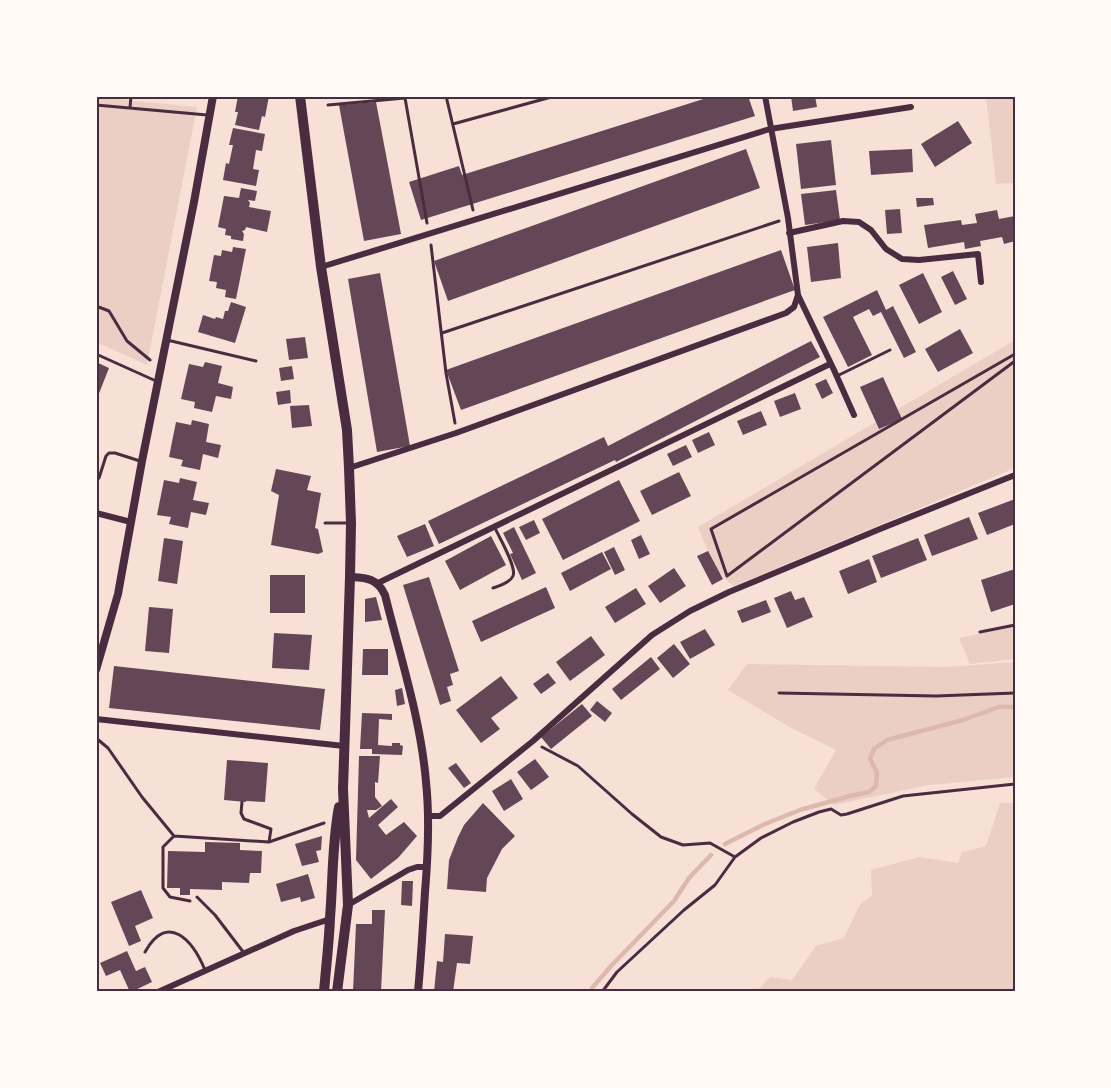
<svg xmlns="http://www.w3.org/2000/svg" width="1111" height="1088" viewBox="0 0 1111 1088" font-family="Barlow,sans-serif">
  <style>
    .green { fill: #ebcfc5 }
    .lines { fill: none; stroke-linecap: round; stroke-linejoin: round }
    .stream { stroke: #dcb8b0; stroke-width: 4.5 }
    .building { fill: #644757 }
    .path { stroke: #4a2c40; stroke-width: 3 }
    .service { stroke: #4a2c40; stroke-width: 3 }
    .minor { stroke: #4a2c40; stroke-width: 6 }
    .tertiary { stroke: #4a2c40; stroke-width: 8 }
    .primary { stroke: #4a2c40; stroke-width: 10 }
    .neatline { fill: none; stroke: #4a2c40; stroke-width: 2 }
  </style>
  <rect width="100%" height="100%" fill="#f7e1d7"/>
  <path class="green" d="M 986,96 L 1015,96 L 1015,183 L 996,184 Z
    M 96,97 L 197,107 L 147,365 L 96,342 Z
    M 1015,340 L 1015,468 L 734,586 C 715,574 707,548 698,527 Z
    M 1015,626 L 1015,659 L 970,664 L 959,638 Z
    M 1015,662 L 1015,777 L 929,785 L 834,805 L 814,789 L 836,750 L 789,727 L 728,690 L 747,664 L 947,667 Z
    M 1000,803 L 1015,803 L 1015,992 L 756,992 L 770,977 L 792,980 L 816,946 L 844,938 L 859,906 L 872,895 L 871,870 L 919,857 L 958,863 L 962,852 L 986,846 Z"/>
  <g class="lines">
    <path class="stream" d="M 725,844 L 765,824 L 800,810 L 850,796 L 869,792 L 876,786 L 877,773 L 870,758 L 874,749 L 887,740 L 963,720 L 999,707 L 1015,707
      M 592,988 L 612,965 L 674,901 L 689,878 L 711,855"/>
  </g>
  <path class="building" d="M 238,96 L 269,96 L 265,117 L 262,116 L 259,130 L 235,125 L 238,112 L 235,112 Z
    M 713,96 L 748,96 L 755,116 L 421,220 L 409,182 L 459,166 L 462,175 Z
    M 791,96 L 815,96 L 817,107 L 793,111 Z
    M 376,102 L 401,234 L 364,241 L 339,105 Z
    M 958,121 L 972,143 L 935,167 L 921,144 Z
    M 233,128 L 265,134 L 262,151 L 256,150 L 253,169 L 259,170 L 256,186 L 223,180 L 226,163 L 229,164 L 233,145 L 229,145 Z
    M 831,140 L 836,185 L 801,189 L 796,144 Z
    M 746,149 L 760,188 L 448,301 L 434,261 Z
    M 912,149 L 913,172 L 871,175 L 869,151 Z
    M 241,188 L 257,191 L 255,201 L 248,200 L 250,203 L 249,207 L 271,211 L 267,232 L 246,227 L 245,230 L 242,231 L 244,234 L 243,241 L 231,239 L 231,236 L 225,235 L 226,229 L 218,227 L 224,196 L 239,198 Z
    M 836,190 L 840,220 L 805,225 L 801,194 Z
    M 916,198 L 933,198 L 934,205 L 917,207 Z
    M 900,209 L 902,233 L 887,234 L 885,210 Z
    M 997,210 L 999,219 L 1015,216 L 1015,241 L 1004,244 L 1002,237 L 980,241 L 981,246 L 965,249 L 964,242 L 928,248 L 924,225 L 961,220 L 962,225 L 977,223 L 975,214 Z
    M 838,243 L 841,278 L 811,282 L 807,247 Z
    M 233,247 L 246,249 L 236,299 L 225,297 L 226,290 L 216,288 L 217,282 L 209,281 L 214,255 L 221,256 L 222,250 L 232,252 Z
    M 781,250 L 795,290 L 461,410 L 446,370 Z
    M 953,271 L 967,299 L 955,305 L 941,277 Z
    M 380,273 L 410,446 L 377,452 L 348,279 Z
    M 923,273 L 942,312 L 919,324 L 899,285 Z
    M 877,290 L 886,310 L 893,306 L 916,352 L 904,358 L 881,312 L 873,316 L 869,309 L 853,317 L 872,355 L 848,367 L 823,317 Z
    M 231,302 L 246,307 L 235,343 L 198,332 L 203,315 L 215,319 L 216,317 L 223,319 L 225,311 L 228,311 Z
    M 960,329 L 973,353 L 938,372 L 925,349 Z
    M 305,337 L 308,358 L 289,360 L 286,339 Z
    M 811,341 L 820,357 L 616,462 L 615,460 L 439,544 L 428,521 L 604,437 L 608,446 Z
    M 96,362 L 109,368 L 96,401 Z
    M 205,362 L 222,366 L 218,383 L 233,387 L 231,399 L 216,396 L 212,412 L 194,408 L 195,402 L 181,399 L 189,364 L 203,367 Z
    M 292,366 L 294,379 L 281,381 L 279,368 Z
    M 883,377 L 902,419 L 879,429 L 860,387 Z
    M 826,379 L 833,393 L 822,399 L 815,384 Z
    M 290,390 L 291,403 L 278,405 L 276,392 Z
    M 795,393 L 801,409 L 780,417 L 774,401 Z
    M 309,405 L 312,426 L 292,428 L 290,406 Z
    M 761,411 L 767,425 L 743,435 L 737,421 Z
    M 192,420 L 209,424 L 206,442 L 221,445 L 218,458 L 203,454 L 200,470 L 181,466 L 183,460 L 169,457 L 176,422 L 191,425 Z
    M 709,432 L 715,445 L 698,453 L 692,440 Z
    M 686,445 L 692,457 L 673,466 L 667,454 Z
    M 276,469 L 311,476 L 307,490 L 321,493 L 315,528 L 318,529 L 323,552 L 318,554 L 271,545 L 279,495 L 271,491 Z
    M 679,472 L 691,496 L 652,515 L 640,491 Z
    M 180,478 L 197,482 L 193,500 L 209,503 L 206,515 L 191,512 L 188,528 L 169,524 L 171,517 L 157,515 L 164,480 L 179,483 Z
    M 619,480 L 640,521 L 563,560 L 542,519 Z
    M 1015,499 L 1015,524 L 987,535 L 978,513 Z
    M 969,517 L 978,539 L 932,556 L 924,535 Z
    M 534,520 L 540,533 L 526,540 L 519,527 Z
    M 425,524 L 434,546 L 407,557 L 397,536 Z
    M 514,527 L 536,573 L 522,580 L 510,554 L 513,553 L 503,533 Z
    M 641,535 L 650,554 L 639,559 L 631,540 Z
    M 491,536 L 506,565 L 460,590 L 445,561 Z
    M 164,538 L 183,541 L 177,584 L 158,581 Z
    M 918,538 L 927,560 L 881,578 L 872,556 Z
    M 614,547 L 625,570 L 615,575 L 604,552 Z
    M 708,551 L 723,579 L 712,585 L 697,556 Z
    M 602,552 L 611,569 L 570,591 L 561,573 Z
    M 869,559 L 877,582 L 848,594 L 839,571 Z
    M 674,568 L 686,586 L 660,603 L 648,586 Z
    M 1015,569 L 1015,604 L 991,612 L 981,580 Z
    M 270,575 L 305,575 L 305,613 L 270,613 Z
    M 429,577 L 459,671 L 450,674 L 453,685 L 447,687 L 451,701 L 440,705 L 403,585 Z
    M 546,587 L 555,608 L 481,642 L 472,621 Z
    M 636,588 L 646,604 L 615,623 L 605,607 Z
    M 791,591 L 795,600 L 804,597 L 813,617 L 787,628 L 774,598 Z
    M 376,597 L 382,620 L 365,622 L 365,599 Z
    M 766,600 L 771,612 L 742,623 L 737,611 Z
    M 149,607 L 173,609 L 169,653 L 145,651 Z
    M 705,629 L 715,645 L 690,659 L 680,642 Z
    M 274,633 L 312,635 L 309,670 L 272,668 Z
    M 591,636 L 605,655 L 570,681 L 556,662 Z
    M 674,644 L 690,664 L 673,678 L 657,658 Z
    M 363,649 L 388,649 L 388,675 L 362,675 Z
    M 651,657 L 660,669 L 621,700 L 612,689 Z
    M 114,666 L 325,689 L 320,730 L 109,708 Z
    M 548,673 L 556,683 L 541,694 L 533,684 Z
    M 501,676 L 518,698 L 491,718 L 500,729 L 481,743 L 456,710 Z
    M 402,688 L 405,704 L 397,706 L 395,690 Z
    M 597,701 L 612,713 L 605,722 L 590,710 Z
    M 582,704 L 592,716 L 551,749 L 541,737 Z
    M 362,713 L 392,714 L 392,720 L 379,719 L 378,745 L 392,746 L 392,743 L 400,743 L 400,745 L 403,746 L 402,755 L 372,754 L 372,749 L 360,749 Z
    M 359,756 L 380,756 L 378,783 L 375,782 L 375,797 L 382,806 L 376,810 L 367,810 L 369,818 L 391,799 L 398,807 L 378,825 L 386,835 L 404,822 L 417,836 L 398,858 L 371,879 L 356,860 Z
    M 535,759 L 549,777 L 531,790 L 517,772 Z
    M 227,760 L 268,763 L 265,802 L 246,801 L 246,802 L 224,800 Z
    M 456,763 L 471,783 L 464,788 L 448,768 Z
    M 511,779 L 523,799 L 504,811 L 492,791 Z
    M 483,803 L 515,836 L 502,849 L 487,878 L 486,892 L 447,889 L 449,860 L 458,837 L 464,825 Z
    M 322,836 L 321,850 L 316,851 L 319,862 L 302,866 L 295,844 Z
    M 205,842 L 240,843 L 240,850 L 262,851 L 261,873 L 250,873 L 249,883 L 222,882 L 222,890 L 190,889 L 190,895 L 180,895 L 180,888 L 167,888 L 168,851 L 205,852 Z
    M 308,874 L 315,898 L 301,902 L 300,897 L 281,902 L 276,884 Z
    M 402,881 L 413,881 L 412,906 L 401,905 Z
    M 141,890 L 153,918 L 135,926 L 141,941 L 129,946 L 111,902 Z
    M 372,910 L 385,910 L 381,992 L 353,992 L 356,924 L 372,924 Z
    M 445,934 L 473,936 L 470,964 L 457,963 L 453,992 L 434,992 L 437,961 L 443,962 Z
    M 127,951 L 136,971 L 145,967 L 152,982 L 131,992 L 130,992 L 120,970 L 106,976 L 100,963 Z"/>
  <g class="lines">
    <path class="path" d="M 446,96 L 473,210
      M 328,105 L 405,98 L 427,223
      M 453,124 L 555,96
      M 431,245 L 446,373 L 455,423
      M 96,306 L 109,311 L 127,341 L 150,360
      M 442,333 L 779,221
      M 727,576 L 711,529 L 1015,354
      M 727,576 L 1015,361
      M 779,693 L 936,696 L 1015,693
      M 96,738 L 108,748 L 142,797 L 174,836 L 269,842 L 324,823
      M 542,747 L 578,766 L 632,814 L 661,837 L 683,845 L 710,843 L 735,857
      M 242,802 L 241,813 L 244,819 L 271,829 L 269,842
      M 174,836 L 163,847 L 163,888 L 170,897 L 190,901
      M 602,992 L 617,972 L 684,910 L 715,885 L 735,857 L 761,838 L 793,822 L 819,812 L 831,809 L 841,815 L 847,814 L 903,796 L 1015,784"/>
    <path class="service" d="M 96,105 L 207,115
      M 130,108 L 131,96
      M 167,340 L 256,361
      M 96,354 L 156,381
      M 837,376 L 890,350
      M 96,480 L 99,478 L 106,456 L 109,453 L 115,453 L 140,461
      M 325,523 L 349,523
      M 493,588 C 499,586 510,583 513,576 C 517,567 499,537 495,528
      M 980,632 L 1015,625
      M 197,897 L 215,915 L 244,953
      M 145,952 C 168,911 193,941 205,970"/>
    <path class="minor" d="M 765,96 L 788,218 L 798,295 L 834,370 L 854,415
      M 789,233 L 843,221 L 859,222 L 871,230 L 886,249 L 902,259 L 919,260 L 978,254 L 981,282
      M 321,267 L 770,129 L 911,107
      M 349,468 L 456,433 L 786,313 L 794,307 L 798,295
      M 96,513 L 131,522
      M 378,583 L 830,364
      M 96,719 L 344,746
      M 428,816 L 440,816 L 533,741 L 652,635 L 690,611 L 729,592 L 880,529 L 1015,475
      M 348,905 L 408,870 L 417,867 L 427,867
      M 158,992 L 294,931 L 330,919"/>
    <path class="tertiary" d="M 350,577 C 367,578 377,578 385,595 C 400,656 421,720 426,782 C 430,819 428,856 425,892 C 423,925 421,959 418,992
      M 96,670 L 118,594 L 142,461 L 194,202 L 213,96"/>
    <path class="primary" d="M 300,96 L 321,267 L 347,430 L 349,468 L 351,523 L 350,577 L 343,789 L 348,905 L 337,992
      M 324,992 C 326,967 329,943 330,918 C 333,881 332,843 339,807"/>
  </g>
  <rect width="1111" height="1088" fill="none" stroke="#fffaf5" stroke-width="195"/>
  <rect x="98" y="98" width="916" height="892" class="neatline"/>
</svg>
